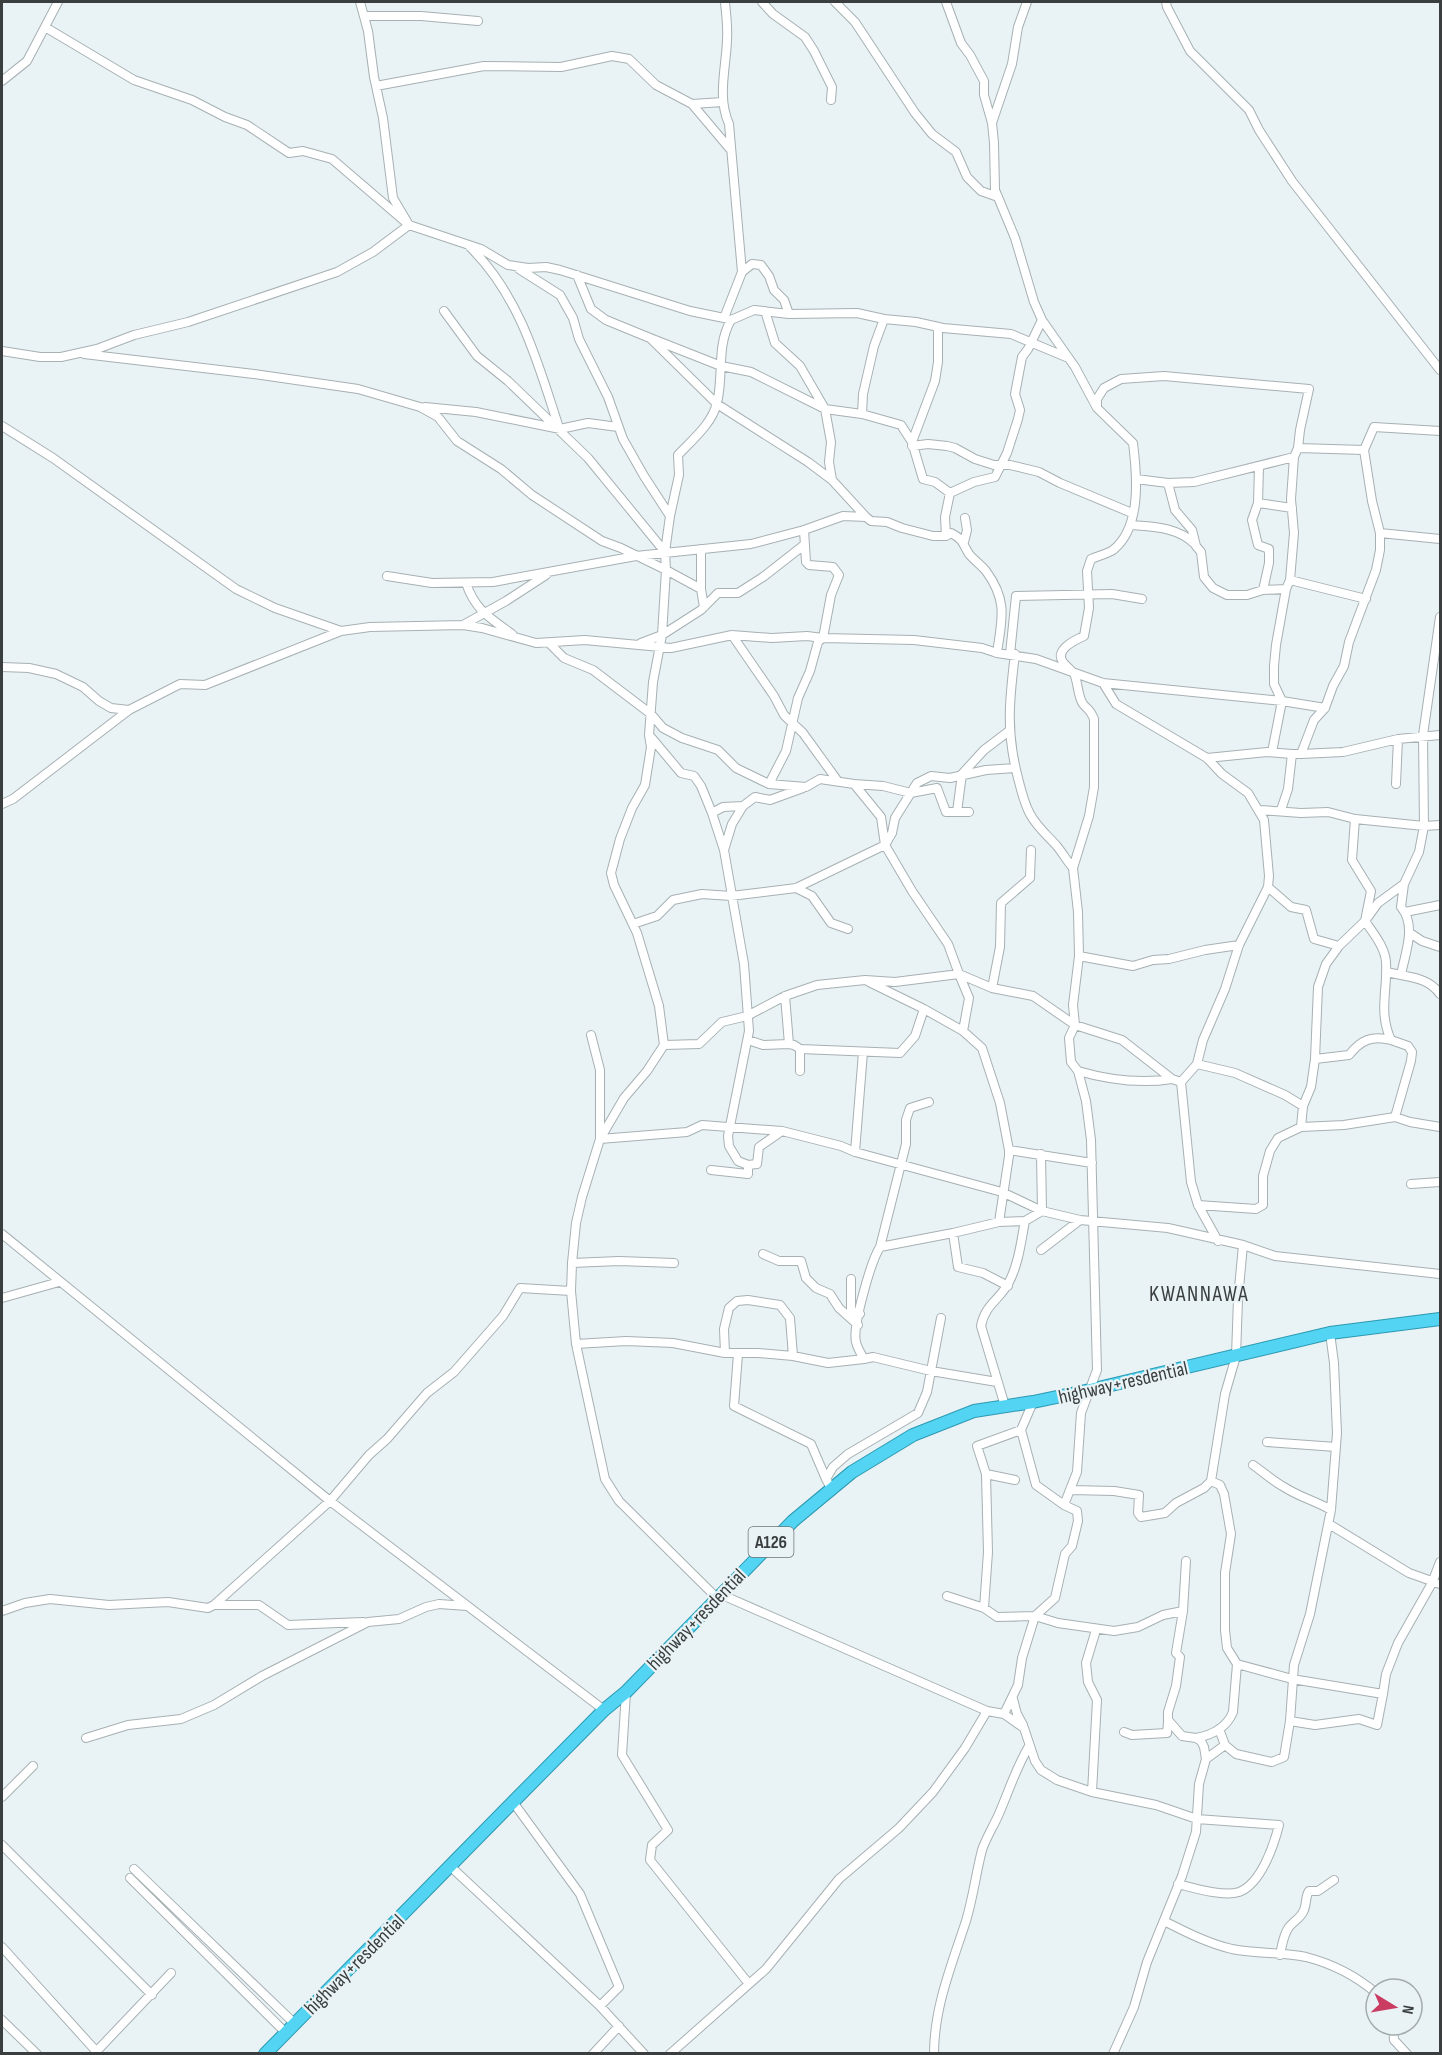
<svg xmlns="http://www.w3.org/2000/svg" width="1442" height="2055" viewBox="0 0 1442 2055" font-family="'Sofia Sans Condensed',sans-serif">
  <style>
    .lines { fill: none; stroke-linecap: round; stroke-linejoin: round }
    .minor-casing { stroke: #a7b0b3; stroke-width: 10 }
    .trunk-casing { stroke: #2d99b1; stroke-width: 14 }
    .minor { stroke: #fff; stroke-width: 8 }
    .trunk { stroke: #52d4f2; stroke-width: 12 }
    .labels { text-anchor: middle; stroke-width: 4.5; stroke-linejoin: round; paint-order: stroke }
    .shield { fill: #e9f3f6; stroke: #6e7476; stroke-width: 1.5 }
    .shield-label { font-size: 18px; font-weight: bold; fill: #3a3e3f }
    .street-label { font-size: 20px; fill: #3a3e3f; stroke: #e9f3f6 }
    .quarter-label { font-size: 22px; letter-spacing: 1.5px; fill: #3a3e3f; stroke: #e9f3f6 }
  </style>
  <rect width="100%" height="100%" fill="#e9f3f6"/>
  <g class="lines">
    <defs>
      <path id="minor" d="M 360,2 L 368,31 L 374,77 L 383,118 L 393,198 L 409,225 L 481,249 L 508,265 L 528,268 L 546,267 L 560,270 L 690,311 L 724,318 L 742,272
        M 725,2 C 726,14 728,27 727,40 C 726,69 717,97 729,124 L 742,272 L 752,264 L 761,265 L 769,276 L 774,290 L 784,300 L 789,314 L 857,313 L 884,319
        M 762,2 L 773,14 L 805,37 L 814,51 L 832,87 L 831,100
        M 835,2 L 855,22 L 915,113 L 932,134 L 956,152 L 967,177 L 981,191 L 998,197
        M 946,2 L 961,43 L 970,55 L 984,81 L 984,95 L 992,123 L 994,143 L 995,190 L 1015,238 L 1034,302 L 1042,320 L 1075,367 L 1097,408 L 1133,443 C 1137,475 1142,527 1113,550 C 1107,554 1098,556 1091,559 L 1087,571 L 1089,608 L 1084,636 C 1075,640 1054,650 1063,662 C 1066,667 1073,670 1075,676 C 1078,684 1078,697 1083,704 C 1089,711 1090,709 1094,719 L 1094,787 L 1089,816 L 1073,868 L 1078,912 L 1079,956 L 1073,1005 L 1075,1025 L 1069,1038 L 1071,1062 L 1078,1071 L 1086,1101 L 1091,1140 L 1097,1370 L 1081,1413 L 1077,1472 L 1064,1505
        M 1166,2 L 1167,7 L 1190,51 L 1249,110 L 1259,130 L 1292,181 L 1440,370
        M 364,16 L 421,16 L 478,21
        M 2,81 L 27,61 L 58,2
        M 376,86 L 484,66 L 561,67 L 612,56 L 629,59 L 656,85 L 692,104 L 723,102
        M 692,104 L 730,149
        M 992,123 L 1012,64 L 1018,27 L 1027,2
        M 470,247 C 520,296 538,363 559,428
        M 519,269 L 560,295 L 573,318 L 579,339 L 608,397 L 623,439 L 644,476 L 670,516 L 665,552 L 666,570 L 701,589 L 704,607
        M 577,275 L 591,309 L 606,320 L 650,338 L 717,404 L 808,462 L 832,480 L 866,517
        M 444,311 L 477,356 L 508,381 L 588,458 L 665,552
        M 765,311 L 775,343 L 800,366 L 825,409 L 831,442 L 829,462 L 832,480
        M 731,320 L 754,310 L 789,314
        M 650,338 L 721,366 L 751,372 L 825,409 L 862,414 L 901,425 L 912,442 L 923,479 L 935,482 L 950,493 L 945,517 L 946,536 L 951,533 C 964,540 962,543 969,554 C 974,560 981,565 986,571 C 1008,601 1002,619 997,653
        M 2,351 L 40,357 L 61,357 L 97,349 L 134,335 L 188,322 L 337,272 L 373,252 L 409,225 L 332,159 L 303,151 L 289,153 L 247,125 L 225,117 L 192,100 L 134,80 L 45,27
        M 84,354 L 254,374 L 358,389 L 420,407 L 438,417 L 457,441 L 501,469 L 532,495 L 602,541 L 621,548 L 666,570 L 662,635 L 641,643
        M 425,407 L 476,412 L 560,429 L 588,423 L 618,427
        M 1097,407 L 1097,399 L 1104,388 L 1121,379 L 1164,376 L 1309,389 L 1300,430 L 1298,448 L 1294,457 L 1291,499 L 1294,533 L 1290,580 L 1286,589 L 1276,645 L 1274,666 L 1274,684 L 1282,701 L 1272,752
        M 862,414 L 863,394 L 874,346 L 884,319 L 916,322 L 943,328 L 1011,334 L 1066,357
        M 2,426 L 53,458 L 236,589 L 275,608 L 341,631 L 370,627 L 463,625 L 482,628 L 536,643 L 585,640 L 671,648 L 732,635 L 772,638 L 807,636 L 823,638 L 914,640 L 982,648 L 997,653 L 1036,659 L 1103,683 L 1282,701 L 1325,708
        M 912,442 L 935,381 L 938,362 L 938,327
        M 912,446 L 928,444 L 947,446 L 955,448 L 975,459 L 994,465 L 1010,465 L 1039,472 L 1060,483 L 1132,513
        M 1298,448 L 1364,450
        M 1259,467 L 1258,503 L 1252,520 L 1258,545 L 1269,549 L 1269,563 L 1263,590
        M 1136,479 L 1168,483 L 1194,482 L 1294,457
        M 1168,483 L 1175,510 L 1192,530 L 1196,546 L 1201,552 L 1204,577 L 1213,588 L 1227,595 L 1247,595 L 1263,590 L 1286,589
        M 950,493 L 974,482 L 995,477 L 1007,453 L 1018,419 L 1020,410 L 1015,394 L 1022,357 L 1028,349 L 1042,320
        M 1258,503 L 1292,508
        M 670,516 L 679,475 L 678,455 C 692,440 712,424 717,403 C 724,375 716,346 731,320 L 724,318
        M 1131,525 C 1155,527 1177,527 1195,544
        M 1380,533 L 1440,539
        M 964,542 L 967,530 L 965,518
        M 387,576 L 432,583 L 493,582 L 636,556 L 751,544 L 804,530 L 843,516 L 866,517 L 871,521 L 887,522 L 902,528 L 933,536 L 946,536
        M 1290,580 L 1366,599
        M 466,583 C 475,610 490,618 512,634
        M 701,589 L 701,549
        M 463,625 L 506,601 L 546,575
        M 732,635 L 774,696 L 784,715 L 803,733 L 837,780
        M 549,643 L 564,658 L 593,670 L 651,714 L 663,728 L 682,738 L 718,750 L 736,768 L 769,784 L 806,787 L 820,779 L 854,784 L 881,817 L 885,845 L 912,891 L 948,944 L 959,974 L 992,988 L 1033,996 L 1075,1025 L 1122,1040 L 1172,1079 L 1181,1082
        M 1010,654 L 1016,596 L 1112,594 L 1142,599
        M 1015,654 C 1009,702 1006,732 1018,778 C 1021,790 1024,803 1030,814 C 1037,827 1047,835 1056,845 C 1062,852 1067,861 1073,868
        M 2,667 L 29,668 L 56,674 L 83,687 L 99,701 L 111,708 L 129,710 L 180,684 L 205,685 L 341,631
        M 1103,683 L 1116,704 L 1207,758 L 1222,774 L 1248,793 L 1264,820 L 1269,876 L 1268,887 L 1239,945 L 1225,989 L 1203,1040 L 1197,1064 L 1181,1082 L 1191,1182 L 1198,1205 L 1218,1241
        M 650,736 L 681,773 L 694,776 L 701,786 L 712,813 L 723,807 L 743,806 L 755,797 L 770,800 L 803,788
        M 1301,754 L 1343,752 L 1398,739 L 1440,735
        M 1207,758 L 1267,752 L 1292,754
        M 769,784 L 786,751 L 798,698 L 810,671 L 818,642 L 823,638 L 831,595 L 839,575 L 833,567 L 809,565 L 806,562 L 804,530
        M 854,784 L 883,786 L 911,793 L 937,788 L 946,812 L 969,812
        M 1396,784 L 1398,739
        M 2,804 L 13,799 L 129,710
        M 743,806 L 732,824 L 724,850 L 744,964 L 749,1031 L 728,1136 L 729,1146 L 738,1161 L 748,1165 L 757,1164 L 759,1147 L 782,1131
        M 1260,810 L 1301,813 L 1328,812 L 1355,819 L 1424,826 L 1440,825
        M 1281,810 L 1288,789 L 1292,754 L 1301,754 L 1314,720 L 1325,708 L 1333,686 L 1344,666 L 1349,642 L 1376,570 L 1380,550 L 1380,533 L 1372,501 L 1364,450 L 1374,427 L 1440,431
        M 957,812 L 962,774 L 984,750 L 1009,731
        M 712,813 L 724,850
        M 1355,819 L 1352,860 L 1371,891 L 1365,921 C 1373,933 1385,947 1386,962 C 1388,989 1378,1012 1391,1040 L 1408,1046 L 1412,1052 L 1411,1061 L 1395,1117
        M 1268,887 L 1291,907 L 1306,910 L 1314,939 L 1339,946
        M 796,888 L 812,896 L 831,923 L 848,929
        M 1405,912 L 1440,905
        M 633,924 L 657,916 L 673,900 L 702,894 L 731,896 L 796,888 L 885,845 L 892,833 L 895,818 L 917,783 L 931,776 L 950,778 L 986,770 L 1015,768
        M 1410,933 L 1422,941 L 1440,947
        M 1079,956 L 1133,966 L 1153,960 L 1169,959 L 1205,950 L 1239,945
        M 1386,972 L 1401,975 C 1405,953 1417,926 1401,907 L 1404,884
        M 1401,975 C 1416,978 1430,980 1440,994
        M 869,982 L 924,1009 L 963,1031
        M 992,988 L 1000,947 L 1001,903 L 1030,878 L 1031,850
        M 785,996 L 789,1044 L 794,1045 L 800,1049 L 800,1071
        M 591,1035 L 600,1070 L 600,1139 L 687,1132 L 702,1125 L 782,1131 L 841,1146 L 855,1152 L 1002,1192 L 1042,1211 L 1080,1220 L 1168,1228 L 1243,1245 L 1275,1256 L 1440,1274
        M 748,1040 L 763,1045 L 789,1044
        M 664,1045 L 699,1044 L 722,1022 L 747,1016 L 785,996 L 817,985 L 865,980 L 895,982 L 959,974 L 969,998 L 963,1031 L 982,1048 L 1000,1103 L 1009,1150 L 1009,1156 L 999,1222 L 1025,1221 C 1021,1241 1019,1263 1009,1282 C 1000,1300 985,1304 981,1326 L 1005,1406
        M 800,1049 L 900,1053 L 915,1036 L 924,1009
        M 1315,1059 L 1349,1055 C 1361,1040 1372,1035 1391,1040
        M 1197,1064 L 1235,1073 L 1285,1095 L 1303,1106
        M 1078,1071 C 1109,1080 1140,1084 1172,1079
        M 929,1102 L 910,1108 L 906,1120 L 906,1144 L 880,1247 C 871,1261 852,1327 856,1342 C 857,1347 861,1354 864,1359 L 873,1357 L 931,1371 L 997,1382
        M 1301,1127 L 1303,1106 L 1311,1087 L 1315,1059 L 1318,987 L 1326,964 L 1339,946 L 1365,921 L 1378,903 L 1404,884 L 1419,852 L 1424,826 L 1423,735 L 1440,617
        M 1009,1150 L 1092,1163
        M 855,1152 L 863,1052
        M 711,1170 L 748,1174 L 748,1165
        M 1411,1184 L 1440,1182
        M 1198,1205 L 1256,1209 L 1263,1205 L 1263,1176 L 1270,1151 L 1278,1138 L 1301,1127 L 1344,1125 L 1395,1117 L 1410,1122 L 1440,1127
        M 1025,1221 L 1042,1211 L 1041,1154
        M 953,1233 L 958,1267 L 983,1273 L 1008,1286
        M 2,1234 L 330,1501 L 604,1710
        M 880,1247 L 953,1233 L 999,1222
        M 1041,1250 L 1080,1220
        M 763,1254 L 779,1261 L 801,1261 L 806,1278 L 816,1288 L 830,1294 L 839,1308 L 858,1325
        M 572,1263 L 619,1261 L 674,1263
        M 851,1279 L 851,1311 L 860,1314
        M 2,1298 L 59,1282
        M 576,1344 L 626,1341 L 673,1343 L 725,1353 L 758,1353 L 793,1356 L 828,1363 L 864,1359
        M 725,1353 L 724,1329 L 729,1308 L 737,1301 L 748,1300 L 780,1305 L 790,1318 L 793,1356
        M 738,1354 L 734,1406 L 811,1444 L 826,1479
        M 1033,1402 L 1021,1430 L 1036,1485 L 1064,1505 L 1077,1511 L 1078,1521 L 1072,1546 L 1065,1554 L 1055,1598 L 1035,1616 L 1022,1658 L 1018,1685 L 1004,1714 L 1024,1728 L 1035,1761 L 1041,1770 L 1057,1780 L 1092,1792 L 1156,1805 L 1197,1819 L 1279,1825 C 1274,1845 1261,1884 1239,1892 C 1223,1897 1194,1888 1178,1884
        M 1267,1442 L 1336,1447
        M 1253,1465 C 1263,1472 1273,1481 1284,1487 C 1299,1497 1316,1501 1331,1510
        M 986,1474 L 1015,1480
        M 831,1488 L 826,1479 L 833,1467 L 848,1454 L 918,1413 L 927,1392 L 941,1318
        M 1071,1490 L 1114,1491 L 1139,1495 L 1138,1513 L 1141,1517 L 1165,1513 L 1176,1503 L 1204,1488 L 1211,1481 L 1225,1394 L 1236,1356 L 1238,1299 L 1243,1245
        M 1329,1524 L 1409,1573 L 1440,1584
        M 720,1594 L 987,1711 L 1004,1714
        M 947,1596 L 984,1608 L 997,1617 L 1035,1616 L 1058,1623 L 1114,1631 L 1138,1627 L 1163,1615 L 1183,1611
        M 717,1598 L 619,1501 L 605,1479 L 576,1344 L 571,1291 L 572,1263 L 576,1223 L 582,1197 L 600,1139 L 624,1098 L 647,1071 L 664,1045 L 659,1006 L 637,933 L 614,885 L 611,873 L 620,839 L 632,808 L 645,785 L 651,747 L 649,735 L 653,682 L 662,635 L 701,610 L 718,593 L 738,593 L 763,577 L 804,545
        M 214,1605 L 330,1501 L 369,1455 L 387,1439 L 427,1393 L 454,1372 L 503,1316 L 520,1288 L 571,1291
        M 984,1608 L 988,1552 L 986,1474 L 977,1446 L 1021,1430
        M 2,1611 L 25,1603 L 50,1599 L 109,1605 L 168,1602 L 208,1608 L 214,1605 L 259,1605 L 288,1625 L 363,1622
        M 1237,1664 L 1292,1679 L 1383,1694 L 1377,1725 L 1359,1719 L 1315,1725 L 1290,1721
        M 626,1692 L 622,1755 L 668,1830 L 652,1845 L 650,1860 L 749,1984
        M 1383,1694 L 1386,1674 L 1398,1643 L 1432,1583 L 1440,1562
        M 1013,1699 L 1017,1714 L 1023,1725
        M 1219,1729 L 1225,1745 L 1236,1754 L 1272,1762 L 1284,1757 L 1290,1721 L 1294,1665 L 1310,1614 L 1331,1510 L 1337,1433 L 1334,1363 L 1330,1333
        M 1124,1732 L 1132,1735 L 1167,1733 L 1168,1722
        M 86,1738 L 128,1725 L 181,1719 L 214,1705 L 262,1676 L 368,1622 L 399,1619 L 426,1607 L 439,1604 L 467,1606
        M 1196,1738 C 1212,1735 1227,1727 1233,1712 L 1237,1664 L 1227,1648 L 1225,1630 L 1225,1573 L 1231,1534 L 1224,1494 L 1220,1485 L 1211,1481
        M 1206,1759 L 1225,1745
        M 1092,1792 L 1097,1700 L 1088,1682 L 1086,1663 L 1096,1630
        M 2,1797 L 33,1766
        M 513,1802 L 580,1894 L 619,1987 L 600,2006
        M 2,1845 L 152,1995
        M 450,1866 L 600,2006 L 644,2054
        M 134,1869 L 295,2024
        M 130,1878 L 286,2033
        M 1164,1921 C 1186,1932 1207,1943 1232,1949 C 1257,1954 1282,1952 1306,1957 C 1333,1964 1355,1975 1376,1993
        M 2,1947 L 96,2051
        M 1280,1955 C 1282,1946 1283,1935 1289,1927 C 1294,1921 1301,1918 1304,1910 C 1307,1903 1305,1897 1309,1891 L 1318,1891 L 1334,1880
        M 2,2020 L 37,2054
        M 1393,2025 L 1394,2040 L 1407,2054
        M 94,2054 L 171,1973
        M 593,2054 L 619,2026
        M 670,2054 L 766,1969 L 839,1879 L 899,1828 L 933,1792 L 965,1748 L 987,1711
        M 934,2054 C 934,2007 952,1964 966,1921 C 973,1898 976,1873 982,1850 C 986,1838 993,1827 998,1816 C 1009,1791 1015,1770 1029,1746
        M 1113,2054 L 1134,2007 L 1147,1962 L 1182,1876 L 1196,1832 L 1199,1784 L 1206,1759 L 1204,1747 L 1201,1741 L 1196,1738 L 1182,1736 L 1168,1720 L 1168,1712 L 1176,1686 L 1180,1657 L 1176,1653 L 1183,1611 L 1186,1561"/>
      <path id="trunk" d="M 265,2054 L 513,1802 L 604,1710 L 626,1692 L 793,1521 L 852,1472 L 913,1435 L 974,1411 L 1033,1402 L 1090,1390 L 1330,1333 L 1440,1319"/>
    </defs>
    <use href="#minor" class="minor-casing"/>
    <use href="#trunk" class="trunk-casing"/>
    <use href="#minor" class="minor"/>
    <use href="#trunk" class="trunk"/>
  </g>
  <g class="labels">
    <rect class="shield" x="748.5" y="1527" width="45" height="30" rx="4.5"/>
    <g class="shield-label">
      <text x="771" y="1548">A126</text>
    </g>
    <g class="street-label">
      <text transform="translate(1123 1382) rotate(-13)" y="7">highway+resdential</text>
      <text transform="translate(696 1619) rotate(-46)" y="7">highway+resdential</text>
      <text transform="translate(354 1964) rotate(-45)" y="7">highway+resdential</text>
    </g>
    <g class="quarter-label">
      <text x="1199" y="1301">KWANNAWA</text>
    </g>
  </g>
  <rect width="1442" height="2055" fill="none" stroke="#3a3e3f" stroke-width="6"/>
  <g transform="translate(1394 2007) rotate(101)"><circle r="28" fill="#e9f3f6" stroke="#a3abad" stroke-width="1.5"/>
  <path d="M0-4.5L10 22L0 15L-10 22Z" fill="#cb3c63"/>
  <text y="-9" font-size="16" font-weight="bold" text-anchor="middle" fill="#3a3e3f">N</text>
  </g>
</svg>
